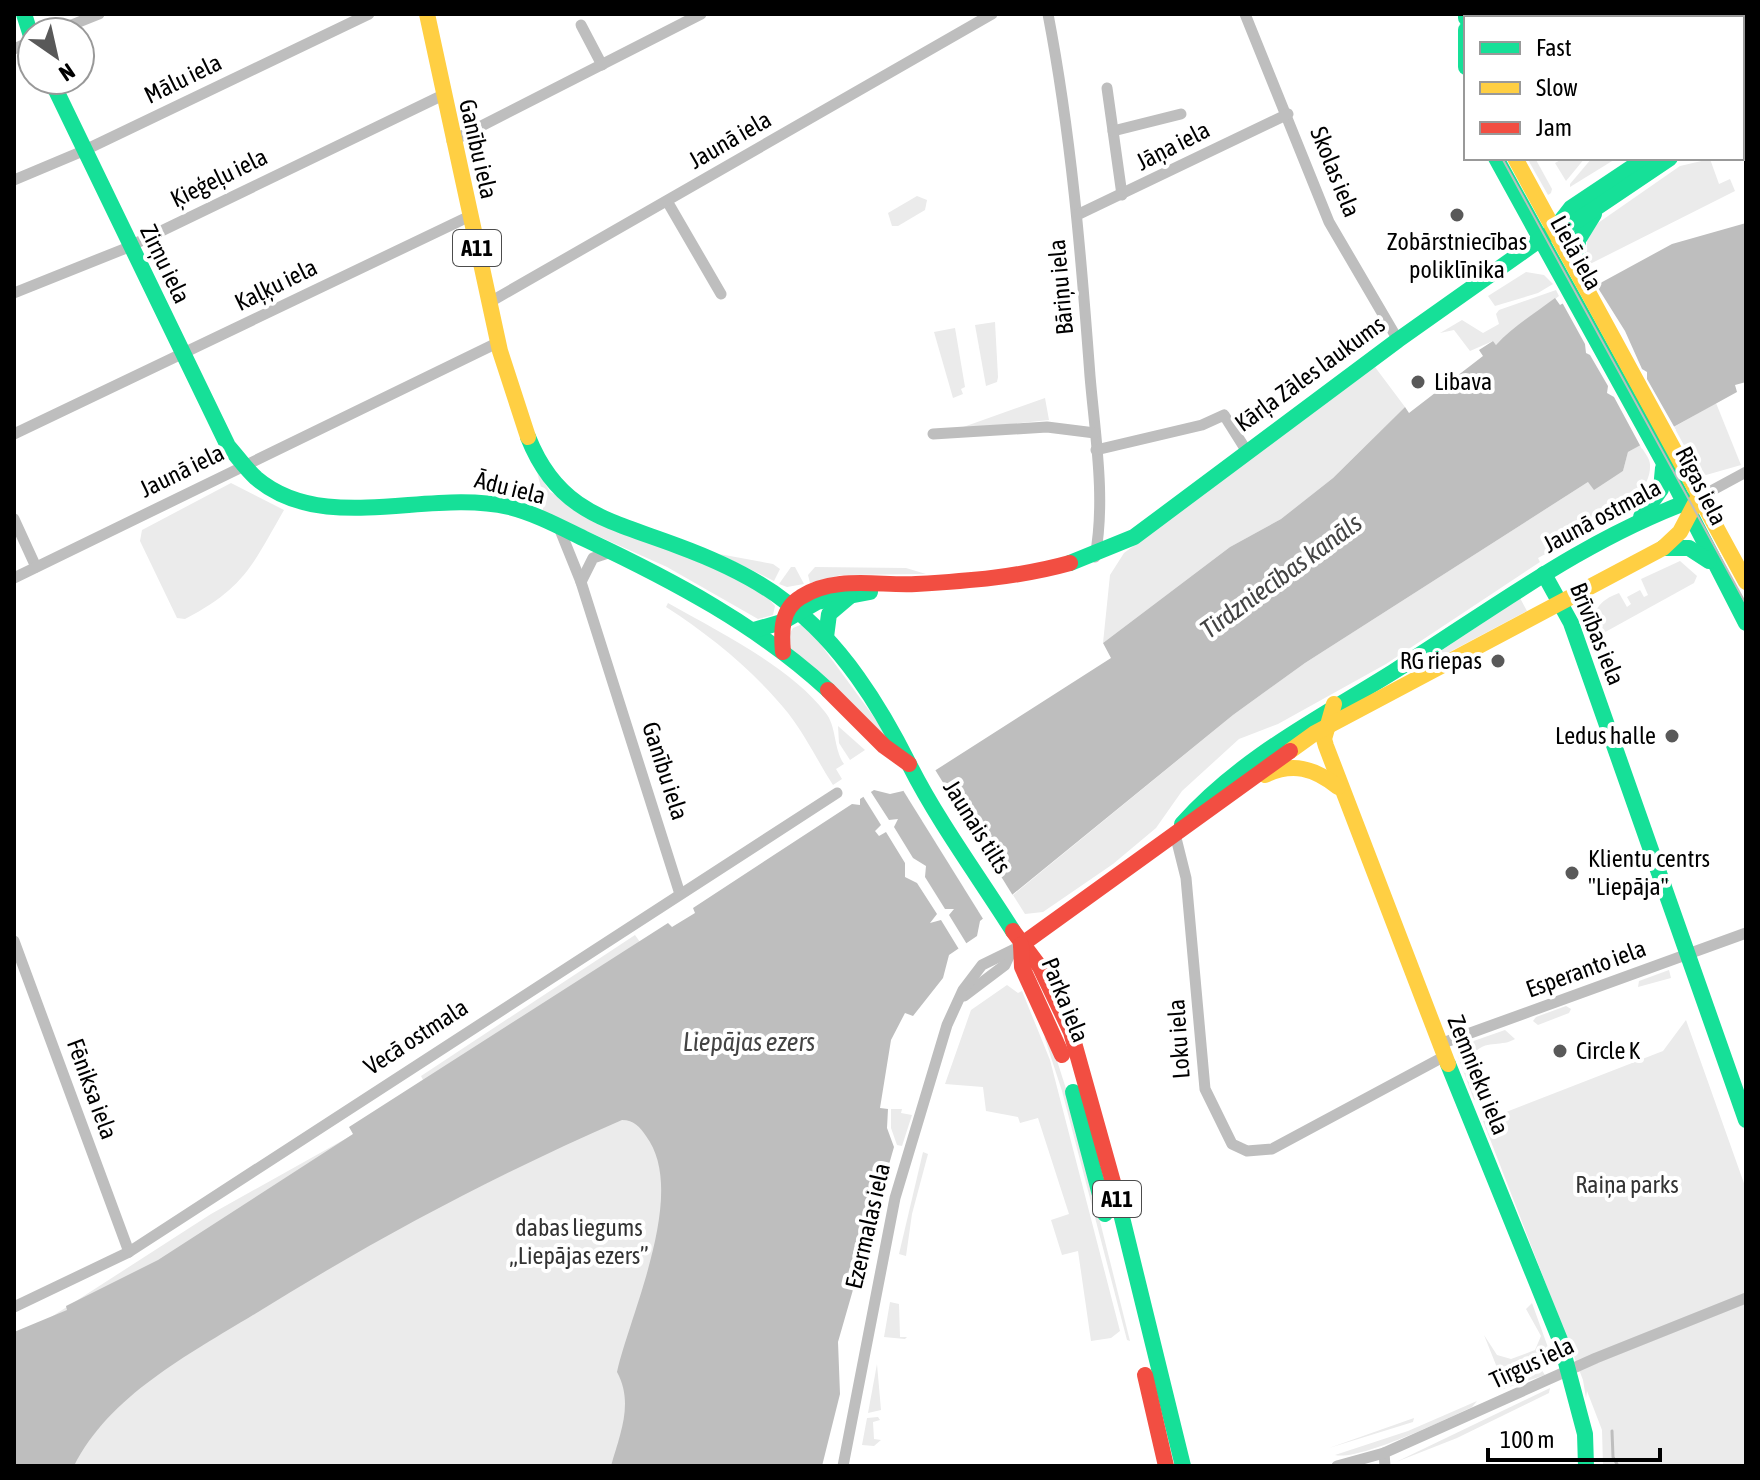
<svg xmlns="http://www.w3.org/2000/svg" width="1760" height="1480" font-family="'Asap Condensed',sans-serif">
<style>
.green{fill:#ebebeb}
.water{fill:#bebebe}
.pier{fill:#fff}
.lines{fill:none;stroke-linecap:round;stroke-linejoin:round}
.stream{stroke:#bebebe;stroke-width:3}
.street{stroke:#bebebe;stroke-width:11}
.fast{stroke:#16e098;stroke-width:16}
.slow{stroke:#ffcf43;stroke-width:16}
.jam{stroke:#f24e42;stroke-width:16}
.tram{stroke:#bebebe;stroke-width:2}
.poi-dot{fill:#595959;stroke:#fff;stroke-width:3}
.labels{text-anchor:middle;stroke-width:8;stroke-linejoin:round;paint-order:stroke}
.shield{fill:#fff;stroke:#4c4c4c;stroke-width:2}
.shield-label{font-size:22px;font-weight:bold;fill:#000}
.street-label{font-size:24px;fill:#000;stroke:#fff}
.poi-label{font-size:24px;fill:#000;stroke:#fff;text-anchor:start}
.park-label{font-size:24px;fill:#323232;stroke:#fff}
.water-label{font-size:26px;font-style:italic;fill:#434343;stroke:#fff}
</style>
<rect width="100%" height="100%" fill="#fff"/>
<g class="green">
<path d="M1527,158H1535L1552,189L1551,193L1548,195Z"/>
<path d="M1564,158H1585L1566,181L1555,163Z"/>
<path d="M1592,158H1617L1570,187V184Z"/>
<path d="M1710,159L1719,184L1730,179L1735,191L1586,266L1587,239L1598,223L1680,166Z"/>
<path d="M917,196L927,200L925,210L898,226H892L888,213Z"/>
<path d="M1526,272L1544,275L1553,284L1538,293L1495,306L1488,296Z"/>
<path d="M1556,290L1559,296L1496,345L1493,341L1470,351L1454,330L1440,333L1462,320L1483,333L1499,324L1496,314L1499,310Z"/>
<path d="M995,322L998,377L997,382L986,386L975,325Z"/>
<path d="M955,328L965,387L961,389L963,394L953,398L934,332Z"/>
<path d="M1375,367L1405,407L1333,478L1281,519L1230,547L1103,643L1110,575L1124,553Z"/>
<path d="M1045,398L1049,420L955,430Z"/>
<path d="M1716,403L1741,465L1706,475L1697,469L1674,427Z"/>
<path d="M1640,445C1644,452 1651,459 1650,467C1650,507 1568,541 1538,558L1540,562L1386,664L1278,724L1239,739L1182,791L1156,828L1113,864L1043,912L1025,914L1013,895L1233,715L1305,663L1588,482L1609,479L1623,471L1628,452Z"/>
<path d="M536,468L550,492L762,591L775,606L773,615L758,619L667,567L542,511L545,503Z"/>
<path d="M231,483L284,510C252,566 244,588 185,619L177,618L140,541L142,530Z"/>
<path d="M719,554L773,564L780,569L774,581Z"/>
<path d="M1680,561L1697,576L1694,583L1598,636L1593,633C1590,613 1599,600 1619,593L1627,607L1631,604L1627,597L1640,590L1644,597L1648,595L1641,579Z"/>
<path d="M791,567H795L804,584L787,587L779,584Z"/>
<path d="M815,567L906,568L926,574L841,575L810,583L808,575Z"/>
<path d="M1520,598L1527,611L1442,656L1430,658Z"/>
<path d="M668,603C719,632 789,666 825,712C837,726 833,748 844,764L836,769L842,779L833,785C818,762 806,736 788,713C754,671 711,636 666,607Z"/>
<path d="M805,623L893,743L789,647L787,638L793,628Z"/>
<path d="M838,726L865,750L850,760L839,743Z"/>
<path d="M635,935L821,1198L774,1466H14V1341L211,1214L354,1134L423,1080L421,1076Z"/>
<path d="M1669,970L1671,978L1638,987L1639,981Z"/>
<path d="M1007,985L1018,993L1022,991L1050,1060L1120,1331L1111,1338L1091,1341L1078,1251L1062,1255L1051,1220L1069,1214L1038,1118L1020,1123L1018,1117L986,1111L983,1087L945,1084L971,1010Z"/>
<path d="M1566,1006L1571,1009L1569,1013L1538,1025L1533,1021L1536,1017Z"/>
<path d="M1686,1020L1746,1189V1466H1603L1602,1430L1587,1391L1586,1398L1583,1380L1483,1121L1663,1051Z"/>
<path d="M1505,1030L1515,1039C1502,1047 1488,1040 1476,1051L1489,1094L1474,1100L1457,1054L1465,1044Z"/>
<path d="M1044,1036L1052,1045L1069,1098L1130,1341L1127,1340L1062,1091Z"/>
<path d="M891,1109H902L901,1113L912,1115L902,1146L897,1145L891,1128Z"/>
<path d="M923,1152L928,1154L912,1214L906,1256L899,1254Z"/>
<path d="M890,1302L899,1304L900,1337H907L905,1339L884,1337Z"/>
<path d="M1532,1303L1550,1353L1540,1362L1502,1380L1484,1335L1497,1355L1511,1359L1535,1350L1541,1336L1526,1309Z"/>
<path d="M877,1364L881,1410L868,1413Z"/>
<path d="M1541,1369L1545,1375L1497,1391Z"/>
<path d="M1550,1388L1549,1393L1457,1438L1396,1462Z"/>
<path d="M1477,1401L1472,1407C1446,1419 1360,1461 1335,1455L1408,1431Z"/>
<path d="M878,1417L880,1420L873,1422L874,1439L881,1440L874,1446L862,1445L867,1418Z"/>
<path d="M1414,1418L1413,1422L1329,1448Z"/>
</g>
<path class="water" d="M1746,223V382L1735,385L1737,392L1628,452L1623,471L1594,490L1588,482L1305,663L1233,715L980,921L977,936L949,955L943,978L913,1016L905,1013L891,1040L880,1108L888,1109L887,1128L894,1147L838,1342L840,1394L822,1466H611C620,1434 634,1403 617,1372C631,1311 688,1192 646,1136C640,1127 634,1120 622,1120C493,1176 372,1241 253,1315C189,1354 109,1396 74,1466H14V1332L67,1310L66,1306L158,1260L353,1134L349,1127L668,923L672,927L695,913L693,908L852,804L860,805V799L874,790L890,794L903,791L1111,658L1103,643L1230,547L1281,519L1333,478L1405,407L1409,413L1483,356L1479,350L1493,341L1496,345C1513,326 1534,314 1555,298L1560,305L1672,244Z"/>
<g class="pier">
<path d="M1593,280L1625,331L1642,369L1647,372V379L1676,430L1642,449L1614,397L1607,393L1608,386L1590,355L1586,353L1585,344L1558,295L1561,300Z"/>
<path d="M934,768L1015,899L985,922L901,787Z"/>
<path d="M869,789L889,820L898,819L894,827L913,858L926,866L925,877L945,909H954L949,915L968,946L960,951L941,920L930,923L937,914L917,883L905,877V863L886,832L879,836L875,831L881,825L861,793Z"/>
</g>
<g class="lines">
<path class="stream" d="M1612,1431L1613,1457L1618,1466"/>
<g class="street">
<path d="M1048,14C1071,134 1081,254 1090,376C1095,435 1106,499 1095,557"/>
<path d="M1245,14L1329,222L1398,340"/>
<path d="M581,25L602,65"/>
<path d="M54,32L99,14"/>
<path d="M14,49L32,41"/>
<path d="M1107,88L1122,195"/>
<path d="M1113,131L1181,114"/>
<path d="M452,141L701,14"/>
<path d="M14,180L83,151L369,14"/>
<path d="M667,201L721,294"/>
<path d="M1077,215L1288,114"/>
<path d="M14,293L124,249L441,96"/>
<path d="M490,302L992,14"/>
<path d="M14,434L470,216"/>
<path d="M933,434L1047,427L1095,433"/>
<path d="M1096,450L1202,425L1224,415L1246,450"/>
<path d="M1698,498L1746,472"/>
<path d="M14,519L36,567"/>
<path d="M560,530L581,582L680,894"/>
<path d="M14,578L499,342"/>
<path d="M581,582L593,558L608,553"/>
<path d="M1175,834L1186,878L1205,1089L1232,1144L1247,1151L1272,1149L1445,1056"/>
<path d="M14,941L129,1252"/>
<path d="M964,996L1005,965L1011,952"/>
<path d="M1440,1044L1746,933"/>
<path d="M14,1307L129,1252L837,793"/>
<path d="M1384,1453L1385,1466"/>
<path d="M843,1466L895,1198L947,1025L963,990L982,965L1021,946"/>
<path d="M1337,1466L1384,1453L1596,1358L1746,1298"/>
</g>
<g class="fast">
<path d="M24,14L32,39"/>
<path d="M1466,14V18"/>
<path d="M1484,14V18"/>
<path d="M1466,30V67"/>
<path d="M51,80L228,446C237,456 246,469 256,478C324,536 429,488 509,507C537,514 562,528 587,540C672,580 759,626 828,690"/>
<path d="M1742,104L1746,100"/>
<path d="M1496,158L1665,465L1746,623"/>
<path d="M1554,230L1571,208L1646,158"/>
<path d="M1577,269L1578,240L1594,214"/>
<path d="M528,437C558,513 609,520 678,546C716,560 754,577 786,602C841,643 880,706 910,766C939,823 979,877 1013,931"/>
<path d="M1641,517L1661,489L1663,468"/>
<path d="M1663,548H1689L1709,561"/>
<path d="M1070,563L1134,537L1398,340L1545,236L1578,220L1670,158"/>
<path d="M1544,574L1571,623L1746,1120"/>
<path d="M754,630L782,622L817,602L870,592"/>
<path d="M826,637L829,614L849,597"/>
<path d="M1182,824C1242,757 1318,719 1393,672C1493,609 1585,538 1698,498"/>
<path d="M1448,1064L1560,1340L1585,1434L1586,1466"/>
<path d="M1073,1092L1105,1214"/>
<path d="M1116,1193L1183,1466"/>
</g>
<g class="slow">
<path d="M427,14L500,351L528,437"/>
<path d="M1742,87L1746,84"/>
<path d="M1515,158L1746,582"/>
<path d="M1334,704L1324,739L1326,746L1448,1064"/>
<path d="M1290,751L1315,733L1663,548L1680,532L1698,498"/>
<path d="M1265,775C1293,762 1314,768 1338,787"/>
</g>
<g class="jam">
<path d="M783,652C781,631 781,609 801,597C834,575 879,586 916,584C968,581 1020,577 1070,563"/>
<path d="M828,690L884,746L909,764"/>
<path d="M1013,931L1040,967L1071,1032L1116,1193"/>
<path d="M1021,945L1290,751"/>
<path d="M1021,945L1022,967L1062,1055"/>
<path d="M1145,1375L1166,1466"/>
</g>
<g class="tram">
<path d="M1474,18V14"/>
<path d="M1502,158L1746,604"/>
</g>
</g>
<g class="poi-dot">
<circle cx="1457" cy="215" r="8"/>
<circle cx="1418" cy="382" r="8"/>
<circle cx="1498" cy="661" r="8"/>
<circle cx="1672" cy="736" r="8"/>
<circle cx="1572" cy="873" r="8"/>
<circle cx="1560" cy="1051" r="8"/>
</g>
<g class="labels">
<g class="shield">
<rect x="453" y="230" width="48" height="36" rx="6"/>
<rect x="1093" y="1181" width="48" height="36" rx="6"/>
</g>
<g class="shield-label">
<text x="477" y="256">A11</text>
<text x="1117" y="1207">A11</text>
</g>
<g class="street-label">
<text transform="translate(183 79) rotate(-26)" y="8">Mālu iela</text>
<text transform="translate(730 140) rotate(-30)" y="8">Jaunā iela</text>
<text transform="translate(1173 146) rotate(-27)" y="8">Jāņa iela</text>
<text transform="translate(478 149) rotate(77)" y="8">Ganību iela</text>
<text transform="translate(1335 172) rotate(68)" y="8">Skolas iela</text>
<text transform="translate(219 178) rotate(-26)" y="8">Ķieģeļu iela</text>
<text transform="translate(1576 253) rotate(61)" y="8">Lielā iela</text>
<text transform="translate(165 264) rotate(64)" y="8">Zirņu iela</text>
<text transform="translate(276 285) rotate(-26)" y="8">Kaļķu iela</text>
<text transform="translate(1061 287) rotate(-95)" y="8">Bāriņu iela</text>
<text transform="translate(1310 374) rotate(-36)" y="8">Kārļa Zāles laukums</text>
<text transform="translate(182 471) rotate(-26)" y="8">Jaunā iela</text>
<text transform="translate(1701 486) rotate(63)" y="8">Rīgas iela</text>
<text transform="translate(510 488) rotate(14)" y="8">Ādu iela</text>
<text transform="translate(1602 516) rotate(-28)" y="8">Jaunā ostmala</text>
<text transform="translate(1597 634) rotate(68)" y="8">Brīvības iela</text>
<text transform="translate(665 771) rotate(72)" y="8">Ganību iela</text>
<text transform="translate(977 827) rotate(58)" y="8">Jaunais tilts</text>
<text transform="translate(1586 969) rotate(-20)" y="8">Esperanto iela</text>
<text transform="translate(1065 1000) rotate(68)" y="8">Parka iela</text>
<text transform="translate(416 1037) rotate(-33)" y="8">Vecā ostmala</text>
<text transform="translate(1179 1039) rotate(-94)" y="8">Loku iela</text>
<text transform="translate(1478 1075) rotate(68)" y="8">Zemnieku iela</text>
<text transform="translate(92 1089) rotate(70)" y="8">Fēniksa iela</text>
<text transform="translate(868 1226) rotate(-77)" y="8">Ezermalas iela</text>
<text transform="translate(1532 1363) rotate(-25)" y="8">Tirgus iela</text>
</g>
<g class="poi-label">
<text x="1457" y="250" text-anchor="middle">Zobārstniecības<tspan x="1457" dy="28">poliklīnika</tspan></text>
<text x="1434" y="390">Libava</text>
<text x="1482" y="669" text-anchor="end">RG riepas</text>
<text x="1656" y="744" text-anchor="end">Ledus halle</text>
<text x="1588" y="867">Klientu centrs<tspan x="1588" dy="28">"Liepāja"</tspan></text>
<text x="1576" y="1059">Circle K</text>
</g>
<g class="park-label">
<text x="1627" y="1193">Raiņa parks</text>
<text x="579" y="1236">dabas liegums<tspan x="579" dy="28">„Liepājas ezers”</tspan></text>
</g>
<g class="water-label">
<text transform="translate(1281 576) rotate(-36)" y="9">Tirdzniecības kanāls</text>
<text x="749" y="1051">Liepājas ezers</text>
</g>
</g>
<rect width="1760" height="1480" fill="none" stroke="#000000" stroke-width="32"/>
<rect x="1464" y="16" width="280" height="144" fill="#ffffff" stroke="#999999" stroke-width="2"/>
<rect x="1480" y="42" width="40" height="12" fill="#16e098" stroke="#999999" stroke-width="2"/>
<text x="1536" y="56" font-size="24" fill="#000000">Fast</text>
<rect x="1480" y="82" width="40" height="12" fill="#ffcf43" stroke="#999999" stroke-width="2"/>
<text x="1536" y="96" font-size="24" fill="#000000">Slow</text>
<rect x="1480" y="122" width="40" height="12" fill="#f24e42" stroke="#999999" stroke-width="2"/>
<text x="1536" y="136" font-size="24" fill="#000000">Jam</text>
<g transform="translate(56 56) rotate(146)"><circle r="38" fill="#ffffff" stroke="#999999" stroke-width="2"/>
<path d="M0-6L14 30L0 20L-14 30Z" fill="#595959"/>
<text y="-12" font-size="22" font-weight="bold" text-anchor="middle" fill="#000000">N</text>
</g>
<path d="M1488 1448v12h172v-12" fill="none" stroke="#000000" stroke-width="4"/>
<text x="1500" y="1448" font-size="24" fill="#000000" stroke="#ffffff" stroke-width="6" paint-order="stroke">100 m</text>
</svg>
